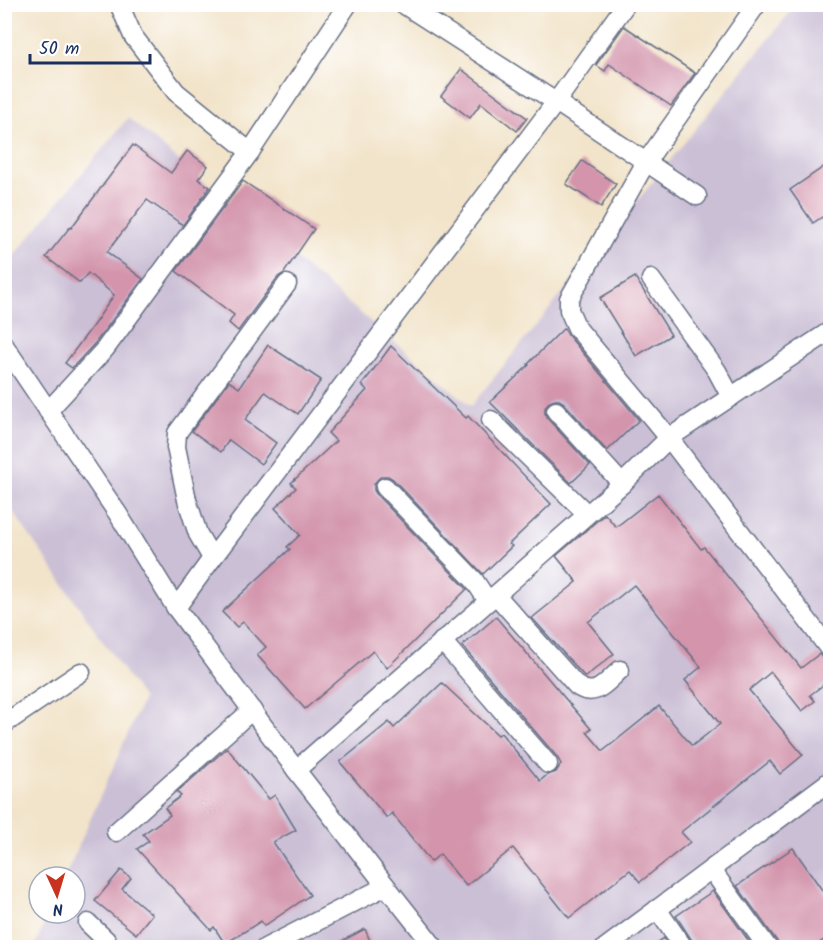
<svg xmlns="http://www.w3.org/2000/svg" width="835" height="952" font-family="Kalam,sans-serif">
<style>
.industrial{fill:#cbbfd5}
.building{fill:#d394ac}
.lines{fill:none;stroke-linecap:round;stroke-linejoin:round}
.minor-casing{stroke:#666e84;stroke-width:21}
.minor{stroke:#fff;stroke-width:18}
</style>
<rect width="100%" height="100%" fill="#fff"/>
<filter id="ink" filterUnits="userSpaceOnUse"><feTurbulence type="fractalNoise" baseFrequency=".0167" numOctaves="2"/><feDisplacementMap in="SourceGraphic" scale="12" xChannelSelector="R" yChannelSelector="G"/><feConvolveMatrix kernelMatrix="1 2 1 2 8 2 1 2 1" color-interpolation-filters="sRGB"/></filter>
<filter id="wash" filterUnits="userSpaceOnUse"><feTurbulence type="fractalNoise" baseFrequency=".008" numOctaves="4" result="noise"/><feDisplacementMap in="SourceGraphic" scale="24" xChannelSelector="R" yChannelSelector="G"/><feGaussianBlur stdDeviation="1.35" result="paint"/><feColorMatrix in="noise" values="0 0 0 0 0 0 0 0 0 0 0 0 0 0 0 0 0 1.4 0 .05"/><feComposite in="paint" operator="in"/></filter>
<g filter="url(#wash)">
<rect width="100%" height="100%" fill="#f2e4ca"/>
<path class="industrial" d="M796,5H830V947H34L49,913H75V877H65L143,699L5,500L4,268L128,118L471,406Z"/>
<g id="blocks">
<g class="building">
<path d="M624,26L695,73L671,106L609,64L605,71L596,65Z"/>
<path d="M461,69L527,118L517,131L481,103L470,118L441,96Z"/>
<path d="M133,145L171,173L187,151L208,166L198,179L210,187L183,225L147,200L107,252L143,279L96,342L72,368L65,363L92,327L114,295L88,273L80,283L46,257L70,227L71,228Z"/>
<path d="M582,161L616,184L601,207L566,184Z"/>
<path d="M831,162V211L813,223L790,190Z"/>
<path d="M243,181L314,229L284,273L278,277L238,331L229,323L234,315L176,271Z"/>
<path d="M635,277L671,335L636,356L600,298Z"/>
<path d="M564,328L568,335L639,420L607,451L564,403L559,400H554L548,403L545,408V413L547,418L590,465L571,483L490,402L529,365L528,364Z"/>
<path d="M268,345L321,380L298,414L265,392L245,420L276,443L261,464L229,440L221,452L192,431L229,381L239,388Z"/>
<path d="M391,346L466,418L468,416L551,504L509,544L512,546L483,574L393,479L388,476H382L378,479L374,484V490L377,495L467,589L387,668L373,651L305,709L257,655L266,647L243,622L237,627L222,612L290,549L287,547L300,535L275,508L296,488L291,483L336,441L328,433L367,390L362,385Z"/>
<path d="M658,494L701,549L704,547L801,668L819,654L831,668V679L810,695L815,701L802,711L771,672L749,690L803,755L780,774L770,761L681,832L690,842L640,882L630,870L569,918L513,848L466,886L440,854L431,862L392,813L387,818L340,762L389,722L394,728L442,683L498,735L501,733L540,781L547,775L556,772L561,764L557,757L462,646L496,617L591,729L587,732L603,751L659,706L692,746L720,724L685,680L701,667L634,585L588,622L614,654L585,677L532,618L577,582L556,556L605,514L616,527Z"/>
<path d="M227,748L269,799L275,795L296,830L273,842L310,895L264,926L261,921L225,944L214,927L211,930L137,849L149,841L143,834L170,815L165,808L181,796L177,792Z"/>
<path d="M793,848L831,903V935L812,948H779L777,941L737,886Z"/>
<path d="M121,870L131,878L122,889L152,914L136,934L95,901Z"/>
<path d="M713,891L753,947L695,948L693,942L676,916Z"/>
<path d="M365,929L373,948H328Z"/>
<path d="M664,938L670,948H650Z"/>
</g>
</g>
</g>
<g filter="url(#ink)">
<use href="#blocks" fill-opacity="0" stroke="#666e84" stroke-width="1.5"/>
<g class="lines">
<g class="minor-casing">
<g id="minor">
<path d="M119,4L133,36L176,92L250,152"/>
<path d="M403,4L556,102L697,196"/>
<path d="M757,4L646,162L569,299V310L577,328L669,438L830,650"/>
<path d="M651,279L717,371L731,397"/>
<path d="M4,345L118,514L176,608L296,770L386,886L435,948"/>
<path d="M48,411L105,349L250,152L348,4"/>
<path d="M556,411L622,484"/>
<path d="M491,420L587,514"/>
<path d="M385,487L474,580L488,601"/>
<path d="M212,558L198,534L187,500L176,447L177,433L287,284"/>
<path d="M496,595L577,686C596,699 606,682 620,670"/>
<path d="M176,608L208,564L556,102L626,4"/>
<path d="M442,641L548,764"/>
<path d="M4,724L81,672"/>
<path d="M296,770L622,484L669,438L830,331"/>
<path d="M116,832L252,710"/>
<path d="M711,869L768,948"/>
<path d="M657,909L684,948"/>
<path d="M88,923L106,940L110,948"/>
<path d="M265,948L386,886"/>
<path d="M605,948L830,781"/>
</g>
</g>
<use href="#minor" class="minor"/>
</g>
</g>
<rect width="835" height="952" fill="none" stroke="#fff" stroke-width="24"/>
<g transform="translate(57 895) rotate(176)"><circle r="28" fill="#ffffff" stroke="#a4acbf" stroke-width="1.5"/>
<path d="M0-4.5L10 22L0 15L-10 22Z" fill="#c8321e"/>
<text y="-9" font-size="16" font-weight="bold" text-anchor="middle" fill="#1b2f5e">N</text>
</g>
<path d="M30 54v9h120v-9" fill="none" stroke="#1b2f5e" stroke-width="3"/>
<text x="39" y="54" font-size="18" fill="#1b2f5e" stroke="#ffffff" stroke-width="4.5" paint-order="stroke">50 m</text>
</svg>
